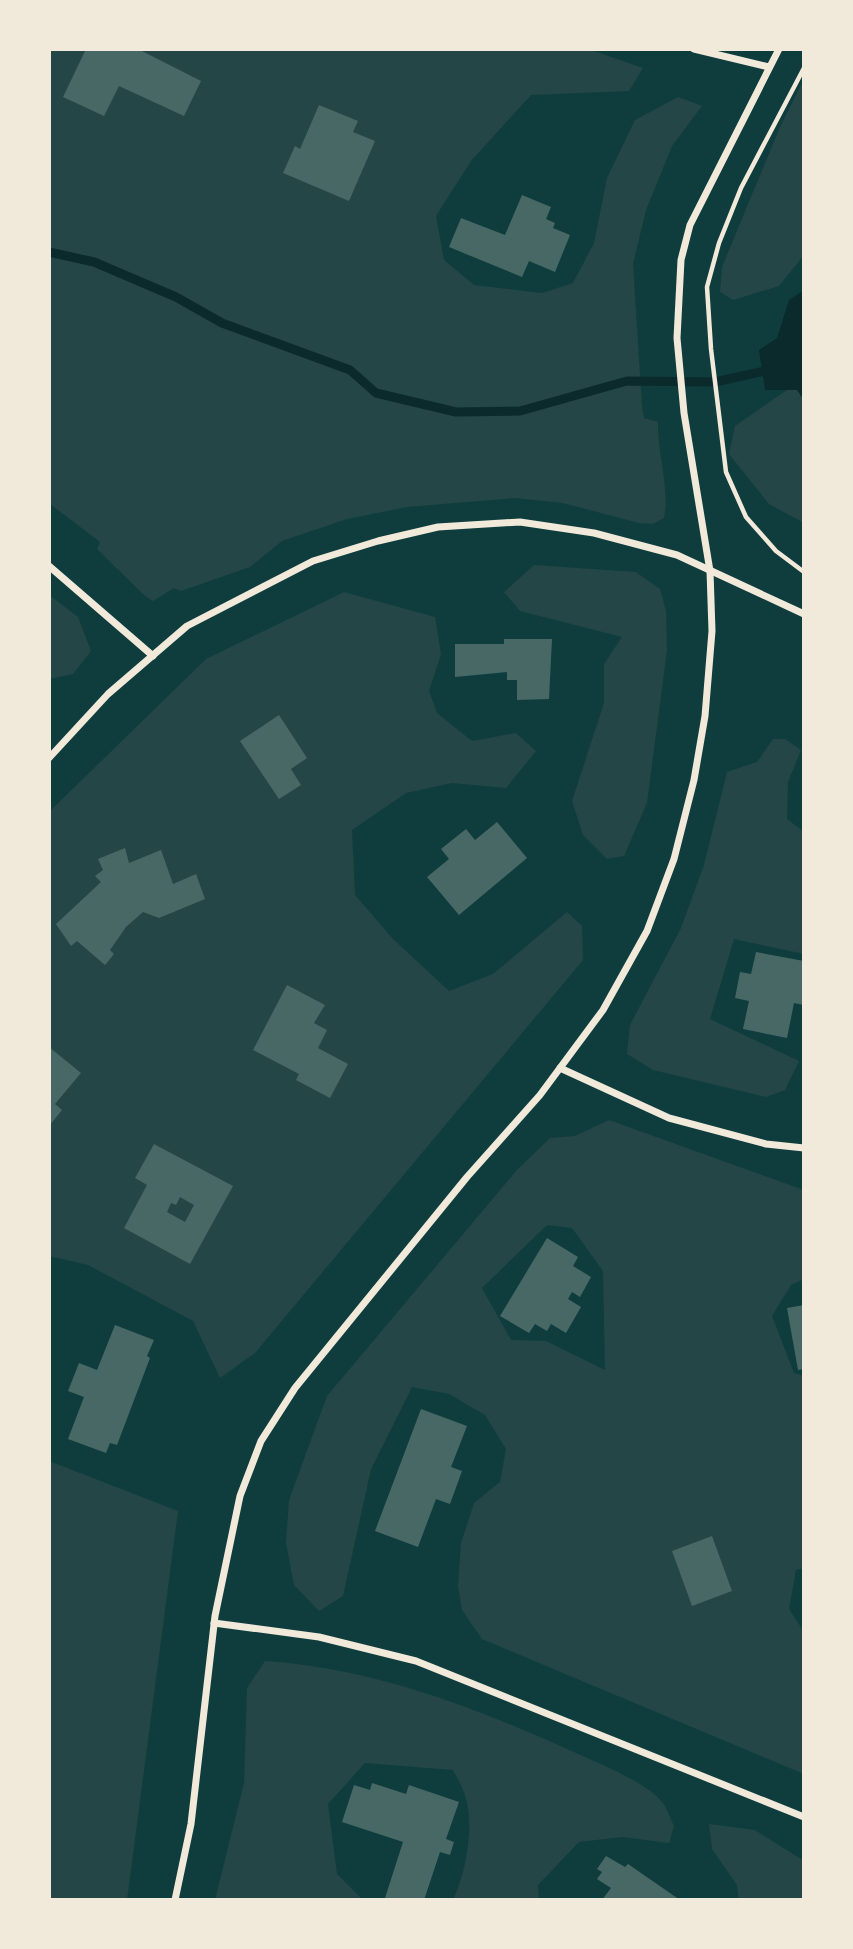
<svg xmlns="http://www.w3.org/2000/svg" width="853" height="1949" font-family="'Alegreya Sans',sans-serif">
<style>
.green{fill:#244646;fill-rule:evenodd}
.water{fill:#0a2a2b}
.lines{fill:none;stroke-linecap:round;stroke-linejoin:round}
.stream{stroke:#0a2a2b;stroke-width:9}
.building{fill:#486865;fill-rule:evenodd}
.path{stroke:#f1e9da;stroke-width:4.5}
.minor{stroke:#f1e9da;stroke-width:7}
</style>
<rect width="100%" height="100%" fill="#0f3d3e"/>
<g class="green">
<path d="M49,49H588L643,68L629,91L531,95L471,161L436,216L444,260L474,285L542,293L573,283L594,243L607,178L635,120L678,97L702,106L672,146L646,210L633,264L642,407L644,418L658,422C657,453 670,488 664,518L653,524L639,523L563,503L515,498L407,507L347,519L282,541L250,567L181,591L174,588L153,601L145,596L97,549L100,542L49,503Z"/>
<path d="M804,79V255L779,286L733,300L720,292L722,267L780,127Z"/>
<path d="M787,390H797L804,400V523L769,504L729,454L735,426Z"/>
<path d="M534,565L636,572L660,589L666,611L667,650L647,803L624,856L607,859L583,835L572,801L604,703V664L622,637L520,611L504,592Z"/>
<path d="M344,592L435,617L441,654L429,691L437,713L472,741L516,733L536,751L506,788L452,783L406,793L352,830L355,895L393,939L449,991L493,974L567,912L582,926L583,960L255,1353L220,1378L193,1321L88,1265L49,1256V812L206,659Z"/>
<path d="M49,595L78,617L91,651L73,674L49,679Z"/>
<path d="M773,739H785L801,750L788,782L787,819L804,832V954L734,939L710,1019L799,1061L785,1090L766,1097L653,1070L627,1054L630,1025L681,928L704,865L727,772L757,762Z"/>
<path d="M609,1120L804,1190V1279L791,1285L772,1316L794,1373L804,1376V1568L796,1570L789,1609L804,1632V1774L482,1639L462,1610L458,1586L461,1543L474,1503L500,1482L506,1449L485,1415L449,1394L412,1387L371,1469L343,1596L319,1611L294,1585L286,1543L289,1500L327,1396L517,1170L550,1138L575,1136ZM547,1225L572,1228L603,1271L605,1370L546,1341L511,1340L482,1288Z"/>
<path d="M49,1461L178,1511L127,1900H49Z"/>
<path d="M265,1661C374,1668 476,1708 574,1752C598,1763 646,1782 662,1802C667,1808 670,1818 674,1826L669,1843L622,1837L579,1842L538,1885L539,1900H453C466,1872 475,1825 465,1795C462,1786 457,1778 453,1770L365,1763L328,1804L337,1874L363,1900H215L244,1783L247,1688Z"/>
<path d="M709,1824L755,1830L804,1861V1900H739L737,1885L712,1849Z"/>
</g>
<path class="water" d="M804,290V400L797,390H765L759,350L777,338L789,300Z"/>
<g class="lines">
<path class="stream" d="M49,252L94,262L176,297L222,323L350,370L376,393L456,412L520,411L627,381L715,382L773,369"/>
</g>
<g class="building">
<path d="M86,49H138L201,81L184,116L119,86L104,116L63,97Z"/>
<path d="M319,105L358,121L353,132L375,141L349,201L283,173L295,146L300,149Z"/>
<path d="M522,195L551,207L546,219L555,223L553,228L570,235L555,272L529,261L522,277L449,247L461,218L505,235Z"/>
<path d="M504,639H552L549,699L517,700V680H507V672L455,677V644H504Z"/>
<path d="M279,715L307,758L291,769L301,785L279,799L240,741Z"/>
<path d="M497,822L527,858L459,915L427,877L449,859L441,849L466,829L475,840Z"/>
<path d="M125,848L129,863L161,850L173,884L196,874L205,899L159,918L143,912L126,927L110,950L114,954L105,965L77,941L71,946L56,924L101,882L95,876L103,870L98,859Z"/>
<path d="M756,952L804,961V1005L794,1003L787,1038L743,1029L749,1001L735,998L740,972L751,974Z"/>
<path d="M287,985L325,1005L314,1023L327,1030L318,1048L348,1064L330,1098L296,1080L299,1074L253,1050Z"/>
<path d="M49,1047L81,1073L55,1104L62,1110L49,1126Z"/>
<path d="M154,1144L233,1186L190,1264L124,1228L147,1185L135,1178ZM180,1197L194,1205L185,1222L167,1212L171,1203L176,1205Z"/>
<path d="M547,1238L578,1257L573,1266L591,1277L580,1297L572,1292L568,1299L581,1307L566,1333L551,1324L547,1331L535,1324L529,1333L500,1316Z"/>
<path d="M804,1305V1369L798,1370L787,1308Z"/>
<path d="M115,1325L154,1340L147,1356L150,1358L117,1445L110,1443L106,1453L68,1439L84,1397L68,1391L79,1363L97,1370Z"/>
<path d="M421,1409L467,1426L451,1467L462,1471L450,1504L436,1499L418,1547L375,1531Z"/>
<path d="M712,1536L732,1591L692,1606L672,1551Z"/>
<path d="M372,1783L406,1794L409,1785L459,1802L446,1839L454,1842L450,1855L440,1852L424,1900L385,1898L403,1842L342,1822L354,1785L370,1790Z"/>
<path d="M606,1856L625,1867L628,1864L680,1900H602L611,1888L597,1879L602,1872L597,1869Z"/>
</g>
<g class="lines">
<path class="path" d="M804,68L741,188L719,243L707,287L711,349L726,472L746,517L776,551L804,572"/>
<g class="minor">
<path d="M694,49L769,67"/>
<path d="M49,566L153,656"/>
<path d="M49,758L108,694L187,626L313,561L378,541L438,527L520,522L594,533L677,555L804,614"/>
<path d="M560,1068L669,1118L766,1144L804,1148"/>
<path d="M214,1623L319,1637L416,1661L804,1817"/>
<path d="M175,1900L191,1824L215,1616L240,1496L261,1441L295,1388L467,1177L540,1095L603,1010L647,931L674,859L694,780L705,716L712,631L710,571L684,413L677,338L681,260L690,225L779,49"/>
</g>
</g>
<rect width="853" height="1949" fill="none" stroke="#f1e9da" stroke-width="102"/>
</svg>
